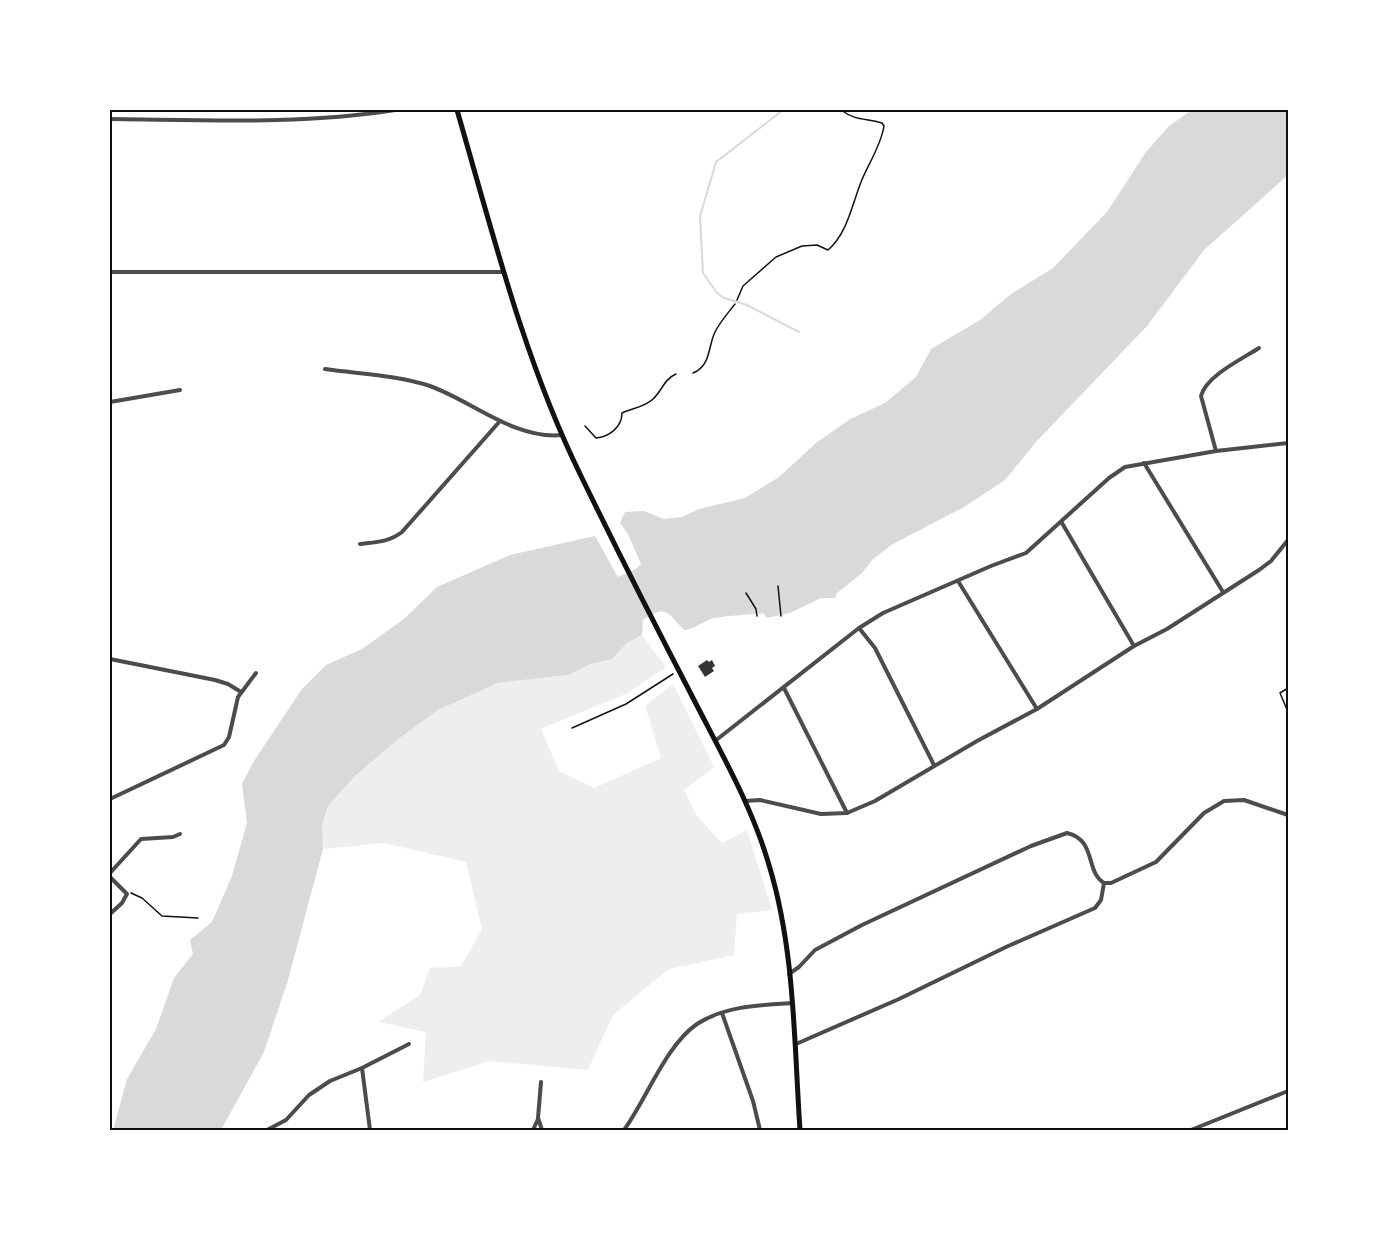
<svg xmlns="http://www.w3.org/2000/svg" width="1398" height="1240" font-family="'Golos Text',sans-serif">
<style>
.green{fill:#eee}
.water{fill:#d9d9d9}
.lines{fill:none;stroke-linecap:round;stroke-linejoin:round}
.stream{stroke:#d9d9d9;stroke-width:2}
.building{fill:#353535}
.path{stroke:#111;stroke-width:1.5}
.minor{stroke:#4c4c4c;stroke-width:4}
.secondary{stroke:#111;stroke-width:5}
.neatline{fill:none;stroke:#111;stroke-width:2}
</style>
<rect width="100%" height="100%" fill="#fff"/>
<path class="green" d="M642,635L666,667L628,693L541,729L559,771L594,788L661,758L645,706L673,684L714,767L684,790L696,815L722,843L747,830L772,910L737,914L734,955L669,969L613,1015L588,1070L489,1061L423,1082L426,1032L378,1022L420,995L430,968L461,966L482,929L466,862L384,843L323,849L322,825L328,806L355,776L397,740L438,710L498,683L568,675L591,664L612,659L627,643Z"/>
<path class="water" d="M1192,110H1288V175L1204,250L1147,326L1036,442L1005,480L964,507L893,544L873,559L862,573L837,593L835,598H821L790,613L767,618L763,613C748,615 730,615 715,618C704,620 694,630 684,630C667,612 666,604 643,620L642,635L627,643L612,659L591,664L568,675L498,683L438,710L397,740L355,776L328,806L322,825L323,849L288,980L264,1052L221,1130H113L127,1079L156,1029L174,978L193,954L190,940L212,922L232,876L247,823L242,784L254,761L302,689L326,665L362,649L404,619L437,587L510,555L595,536L618,577L636,569L641,564L628,534L620,523L625,512L644,511L664,519L682,517L699,509L745,498L779,477L816,443L850,419L885,403L916,377L931,349L980,320L1011,294L1053,268L1107,212L1146,152L1169,126Z"/>
<g class="lines">
<path class="stream" d="M783,110L716,162L700,216L703,273L717,293L724,298L747,305L799,332"/>
</g>
<path class="building" d="M707,660L709,662L712,660L715,666L712,668L714,671L705,677L698,666Z"/>
<g class="lines">
<g class="path">
<path d="M737,300L743,286L776,257L802,246L817,245L828,250C847,234 852,205 861,182C868,164 881,146 884,126L882,123C865,118 856,121 841,110"/>
<path d="M693,373C711,366 708,346 715,332C720,322 728,313 735,304"/>
<path d="M585,426L596,438C609,437 622,427 622,413C633,408 645,407 653,399C662,391 664,379 676,374"/>
<path d="M778,586L781,616"/>
<path d="M746,593L756,609L757,616"/>
<path d="M1288,688L1280,693L1288,712"/>
<path d="M572,728L626,704L673,674"/>
<path d="M131,893L142,898L162,916L198,918"/>
</g>
<g class="minor">
<path d="M110,119C205,120 301,125 395,110"/>
<path d="M110,272H503"/>
<path d="M325,369C360,374 397,375 430,386C472,401 515,440 562,435"/>
<path d="M110,402L180,390"/>
<path d="M1216,451L1201,396C1206,376 1242,359 1259,348"/>
<path d="M1144,463L1223,592"/>
<path d="M1062,523L1134,646"/>
<path d="M360,544C377,542 389,542 402,532L500,421"/>
<path d="M958,581L1037,709"/>
<path d="M859,628L875,648L934,765"/>
<path d="M110,659L215,680L228,684L241,692"/>
<path d="M784,688L847,813"/>
<path d="M715,741L859,628L883,613L991,566L1026,553L1109,478L1125,467L1216,451L1288,443"/>
<path d="M110,799L224,745L229,737L238,697L256,673"/>
<path d="M745,801L760,800L821,814L847,813L875,801L977,741L1037,709L1134,646L1167,629L1259,570L1271,561L1288,540"/>
<path d="M110,873L141,839L173,837L180,834"/>
<path d="M110,877L127,894L122,903L110,914"/>
<path d="M1104,883H1111L1156,862L1204,813L1224,801L1244,800L1288,815"/>
<path d="M789,974L799,967L815,950L862,925L1031,846L1067,833C1097,840 1085,872 1104,883"/>
<path d="M722,1013L753,1101L760,1130"/>
<path d="M796,1044L899,999L1006,947L1095,908L1101,900L1104,883"/>
<path d="M362,1068L370,1130"/>
<path d="M541,1082L538,1118L542,1130"/>
<path d="M267,1130L286,1120L309,1095L330,1081L362,1068L409,1044"/>
<path d="M533,1130L538,1119"/>
<path d="M624,1130C646,1100 666,1045 697,1024C724,1006 761,1005 792,1003"/>
<path d="M1191,1130L1288,1091"/>
</g>
<path class="secondary" d="M457,110C493,234 524,360 581,476C617,550 654,623 692,696C720,751 752,806 769,865C795,950 794,1042 800,1130"/>
</g>
<rect width="1398" height="1240" fill="none" stroke="#ffffff" stroke-width="222"/>
<rect x="111" y="111" width="1176" height="1018" class="neatline"/>
</svg>
